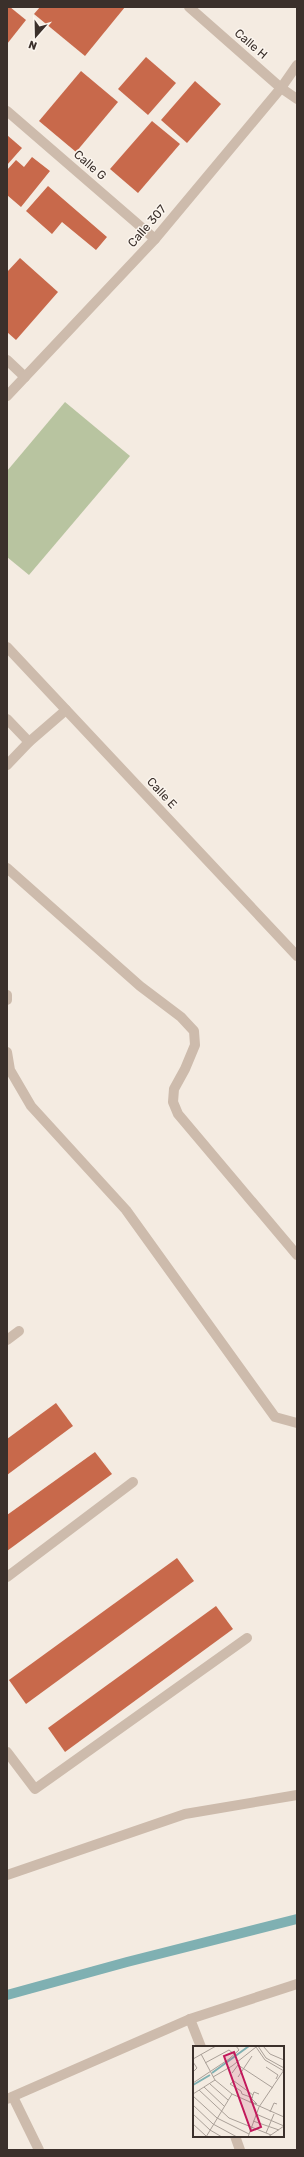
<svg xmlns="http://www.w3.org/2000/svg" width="304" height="2157" font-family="Rubik,sans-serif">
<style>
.green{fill:#b8c4a0}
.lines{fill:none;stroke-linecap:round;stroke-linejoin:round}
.stream{stroke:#7fb0b2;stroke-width:10}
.building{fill:#c8694b}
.minor{stroke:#cdbbac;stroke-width:10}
.labels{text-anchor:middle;stroke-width:3;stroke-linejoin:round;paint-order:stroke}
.street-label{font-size:12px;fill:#3b302b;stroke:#fbf5ee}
.inset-river{fill:none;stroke:#7fb0b2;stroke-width:2}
.inset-road{fill:none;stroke:#aaa098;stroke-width:1}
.view{fill:#c2185b;fill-opacity:0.15;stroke:#c2185b;stroke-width:2}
.inset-edge{fill:none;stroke:#3b302b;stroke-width:2}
</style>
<rect width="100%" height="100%" fill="#f4ebe1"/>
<path class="green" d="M65,402L130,456L29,575L7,557V471Z"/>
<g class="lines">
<path class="stream" d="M7,1995L127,1962L297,1919"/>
</g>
<g class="building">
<path d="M7,7H10L26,20L7,44Z"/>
<path d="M40,7H125L85,56L34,14Z"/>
<path d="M146,57L176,83L148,115L118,89Z"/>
<path d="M81,71L118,102L76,152L39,121Z"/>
<path d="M195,81L221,104L187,143L161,120Z"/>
<path d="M152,121L180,144L138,193L110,169Z"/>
<path d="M7,135L22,148L7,165Z"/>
<path d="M32,157L50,171L21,207L7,195V170L16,160L24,167Z"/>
<path d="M48,186L107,237L96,250L62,222L52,234L26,211Z"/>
<path d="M20,258L58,292L16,340L7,332V272Z"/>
<path d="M56,1403L73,1426L7,1475V1439Z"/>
<path d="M95,1452L112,1474L7,1551V1515Z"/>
<path d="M177,1558L194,1581L26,1704L9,1680Z"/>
<path d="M216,1606L233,1629L65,1752L48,1728Z"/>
</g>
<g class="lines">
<g class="minor">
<path d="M189,7L281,88L297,99"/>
<path d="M7,111L155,239"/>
<path d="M7,360L25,377"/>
<path d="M7,396L155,239L281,88L297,65"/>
<path d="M7,647L297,956"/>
<path d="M7,719L29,742"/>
<path d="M7,765L29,742L66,710"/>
<path d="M7,868L140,986L181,1017L194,1031L195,1045L185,1069L174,1089L173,1102L178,1114L297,1255"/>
<path d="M7,995V1000"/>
<path d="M7,1052L10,1070L31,1106L126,1210L275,1417L297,1423"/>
<path d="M7,1340L19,1331"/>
<path d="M7,1577L133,1482"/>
<path d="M7,1752L35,1789L247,1638"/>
<path d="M7,1875L185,1814L297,1795"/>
<path d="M190,2019L201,2047"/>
<path d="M13,2097L39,2150"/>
<path d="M7,2099L190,2019L297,1984"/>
<path d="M235,2136L240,2150"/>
</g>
</g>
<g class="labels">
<g class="street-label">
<text transform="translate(251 44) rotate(41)" y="4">Calle H</text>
<text transform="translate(90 165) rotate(41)" y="4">Calle G</text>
<text transform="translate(147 226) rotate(-49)" y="4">Calle 307</text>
<text transform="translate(162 793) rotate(47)" y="4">Calle E</text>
</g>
</g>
<g transform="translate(193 2046)">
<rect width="91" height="91" fill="#f4ebe1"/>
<path class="inset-river" d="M19,27L56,0M0,39L17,29"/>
<path class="inset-road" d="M65,0L73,12L91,22M70,0L77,8L91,14M63,1L72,14L91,25M8,8L22,34L39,48L91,71M0,13L23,0M0,16L4,22L0,26M12,17L36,4L41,8M73,21L85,29L83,33M39,27L45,19L80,42M20,31L39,20L63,1M45,31L59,10M0,37L36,13L46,4L43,0M17,38L35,54M11,41L31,60M6,44L36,72L78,89M0,48L22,34M0,50L24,72L56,88M60,52L49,48L48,45L37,38L41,35L60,49M58,56L64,58L59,53M57,57L61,46L66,48M0,59L20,78L44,91M77,66L81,57L84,58M0,68L17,84L29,91M63,68L91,80M60,75L86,84M0,78L13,90M73,87L81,68M13,91L39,48M55,91L66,61L91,24M75,91L91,80"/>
<path class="view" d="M41,6L68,81L58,85L31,10Z"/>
<rect width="91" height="91" class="inset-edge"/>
</g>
<rect width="304" height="2157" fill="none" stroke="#3b302b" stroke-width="16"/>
<g transform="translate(36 36) rotate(200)" stroke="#fbf5ee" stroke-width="3" paint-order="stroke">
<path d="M0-3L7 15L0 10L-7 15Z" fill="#3b302b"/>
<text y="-6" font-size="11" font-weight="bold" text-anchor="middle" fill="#3b302b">N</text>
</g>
</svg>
